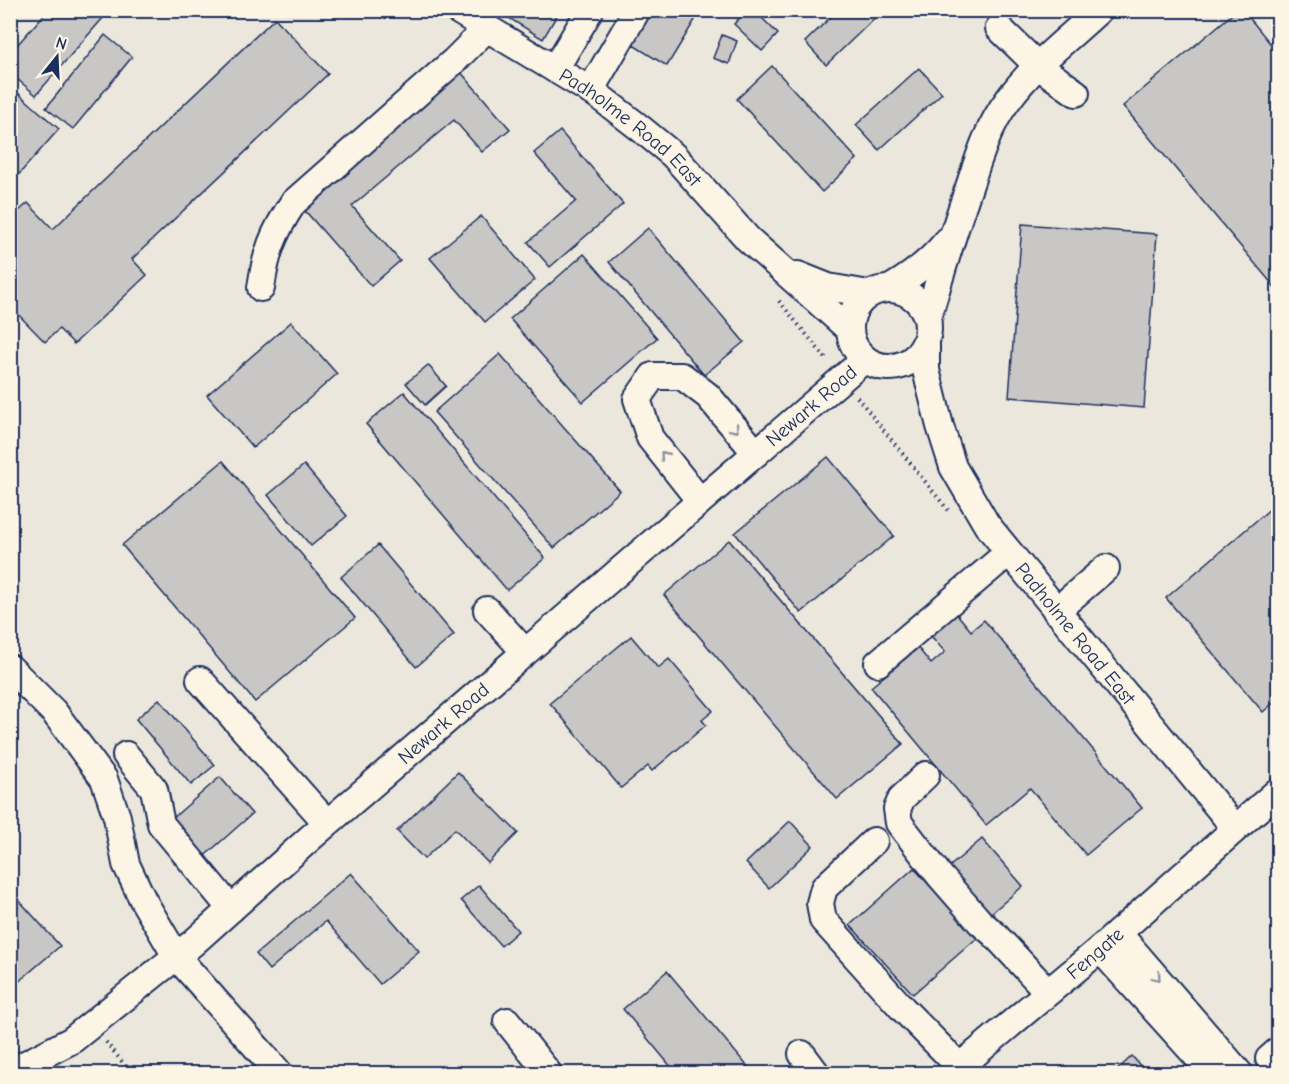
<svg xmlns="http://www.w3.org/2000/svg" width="1289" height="1084" font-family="'Comic Neue',sans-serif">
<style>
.built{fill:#ece7dc}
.building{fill:#c8c7c6;stroke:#1b2f5e;stroke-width:1.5}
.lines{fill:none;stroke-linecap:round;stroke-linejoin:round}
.minor-casing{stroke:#1b2f5e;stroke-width:30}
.path{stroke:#1b2f5e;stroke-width:4;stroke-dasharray:1.5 4.5;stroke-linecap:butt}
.minor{stroke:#fcf5e5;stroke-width:26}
.oneway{stroke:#8c92a2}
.labels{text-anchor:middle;stroke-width:4.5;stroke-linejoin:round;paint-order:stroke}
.street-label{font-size:20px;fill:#1b2f5e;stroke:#fcf5e5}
</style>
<rect width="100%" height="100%" fill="#fcf5e5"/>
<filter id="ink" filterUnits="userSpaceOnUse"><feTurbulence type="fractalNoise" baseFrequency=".0167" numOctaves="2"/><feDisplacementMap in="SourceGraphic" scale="12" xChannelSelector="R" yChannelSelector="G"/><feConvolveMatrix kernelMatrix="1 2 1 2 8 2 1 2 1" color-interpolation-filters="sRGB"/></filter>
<g filter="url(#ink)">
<path class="built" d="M10,11H1278V1073H11Z"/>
<g class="building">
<path d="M48,10H110L36,95L10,73V53Z"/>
<path d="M496,10H550L557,15L543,39Z"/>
<path d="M644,10H701L667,66L625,40Z"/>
<path d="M747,10H754L778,34L762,51L734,24Z"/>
<path d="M838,10H883L826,65L805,42Z"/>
<path d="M1237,10H1243L1278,53V291L1123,106Z"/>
<path d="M275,18L328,74L132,259L147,275L74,344L59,329L45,342L10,306V219L28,203L53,229Z"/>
<path d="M105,35L132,57L73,129L46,108Z"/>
<path d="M722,35L737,41L729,64L713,58Z"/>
<path d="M772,66L857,159L822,192L737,99Z"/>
<path d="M919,68L942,93L879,150L856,125Z"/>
<path d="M459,70L510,129L482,152L454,120L352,206L400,261L371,286L300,205Z"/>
<path d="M10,86L59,129L14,180L10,176Z"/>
<path d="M560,131L623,204L550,267L528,242L576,201L534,153Z"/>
<path d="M481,216L535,280L485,322L430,258Z"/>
<path d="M1022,224L1157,234L1144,408L1009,397Z"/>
<path d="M648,228L744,342L704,375L609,262Z"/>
<path d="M584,254L657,338L583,402L510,319Z"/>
<path d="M291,322L337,374L253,448L207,395Z"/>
<path d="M500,354L620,491L554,548L434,412Z"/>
<path d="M428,365L446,386L425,405L406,383Z"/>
<path d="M404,392L545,558L507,590L366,424Z"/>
<path d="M828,457L894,536L801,613L735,533Z"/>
<path d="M223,461L355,618L255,702L122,545Z"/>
<path d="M304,465L347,516L311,546L268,495Z"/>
<path d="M1278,502V699L1263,712L1166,598Z"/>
<path d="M729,540L903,744L837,799L664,595Z"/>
<path d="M378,545L454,635L416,667L341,577Z"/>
<path d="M952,608L971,631L984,620L1142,808L1086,855L1030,788L986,825L871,687L918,648L931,664L945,652L926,630Z"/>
<path d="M631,636L658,668L669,659L713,711L702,720L706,725L652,771L648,766L621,788L550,703Z"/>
<path d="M159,699L215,765L191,785L136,719Z"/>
<path d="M458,772L518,833L488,863L455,829L424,859L397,831Z"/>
<path d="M220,777L252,814L200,860L167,823Z"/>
<path d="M790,821L813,846L769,888L746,863Z"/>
<path d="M982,839L1023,886L983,920L942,873Z"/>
<path d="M914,868L977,938L913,994L850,925Z"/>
<path d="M351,873L419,951L380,984L326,921L269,970L256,954Z"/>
<path d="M479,885L518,931L501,946L461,900Z"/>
<path d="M10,890L60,946L10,989Z"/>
<path d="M667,971L754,1074H677L623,1009Z"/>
<path d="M1132,1056L1147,1074H1113Z"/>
<path d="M1166,1065L1174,1074H1157Z"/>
</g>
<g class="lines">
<g class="minor-casing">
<g id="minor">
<path id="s1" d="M457,10L596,94L640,128L673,155L748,239L850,330"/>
<path d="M999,28L1037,65L1076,93"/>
<path d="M555,69L590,10"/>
<path d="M590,91L637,10"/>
<path d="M798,275L828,287L869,294"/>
<path d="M261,288C266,252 273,234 293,203L454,61L487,28"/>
<path d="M891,288C913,275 931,261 947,241"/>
<circle cx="889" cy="328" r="39"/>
<path d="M928,317C941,273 954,230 969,187C979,157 989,125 1008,100C1033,65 1068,39 1099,10"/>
<path id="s2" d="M926,344V370L940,426L953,467L987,525L1235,828"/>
<path d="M700,501L650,438L637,399L653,376H682L708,396L756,453"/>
<path d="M487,610L525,652"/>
<path d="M1056,611L1106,568"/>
<path d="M878,663L1008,553"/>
<path d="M10,668L54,712L104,779L117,817L126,864L143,900L176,956L280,1074"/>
<path d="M200,680L327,823"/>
<path d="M126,755L154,789L161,824L231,909"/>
<path d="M926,775L902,798L897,809L899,823L940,876L980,922L994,934L1048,992"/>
<path d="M874,841L824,888L820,903L823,920L903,1009L959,1066"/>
<path d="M1118,933L1240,1074"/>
<path d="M1100,949L1213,1074"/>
<path d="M507,1021L549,1074"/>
<path d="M1278,1051L1269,1059L1278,1070"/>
<path d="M802,1054L817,1074"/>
<path id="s3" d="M10,1072L72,1040L193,943L309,839L865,359"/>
<path id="s4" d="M951,1074L1100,949L1278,791"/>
</g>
</g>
<g class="path">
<path d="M779,301L828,361"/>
<path d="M857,397L948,510"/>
<path d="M106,1042L132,1074"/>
</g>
<use href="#minor" class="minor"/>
</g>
<defs><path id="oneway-chevron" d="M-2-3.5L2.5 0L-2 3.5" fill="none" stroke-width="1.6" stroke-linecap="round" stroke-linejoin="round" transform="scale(1.5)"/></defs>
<g class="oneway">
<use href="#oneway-chevron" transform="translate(735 429) rotate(50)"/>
<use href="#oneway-chevron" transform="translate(664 455) rotate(-129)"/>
<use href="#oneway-chevron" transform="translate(1157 977) rotate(49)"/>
</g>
</g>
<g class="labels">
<g class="street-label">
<text dy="7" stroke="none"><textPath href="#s1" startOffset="210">Padholme Road East</textPath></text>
<text dy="7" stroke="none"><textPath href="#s3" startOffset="1044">Newark Road</textPath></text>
<text dy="7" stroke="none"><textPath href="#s2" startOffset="334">Padholme Road East</textPath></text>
<text dy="7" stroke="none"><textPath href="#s3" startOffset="558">Newark Road</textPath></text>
<text dy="7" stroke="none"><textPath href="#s4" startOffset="188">Fengate</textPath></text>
</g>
</g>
<rect width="1289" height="1084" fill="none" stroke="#fcf5e5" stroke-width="36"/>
<rect x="18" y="18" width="1253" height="1048" fill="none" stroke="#1b2f5e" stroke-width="2" filter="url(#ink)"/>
<g transform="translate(57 57) rotate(18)" stroke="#fcf5e5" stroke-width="4.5" paint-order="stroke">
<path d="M0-4.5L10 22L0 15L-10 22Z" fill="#1b2f5e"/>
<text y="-9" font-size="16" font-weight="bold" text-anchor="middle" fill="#1b2f5e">N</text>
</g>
</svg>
